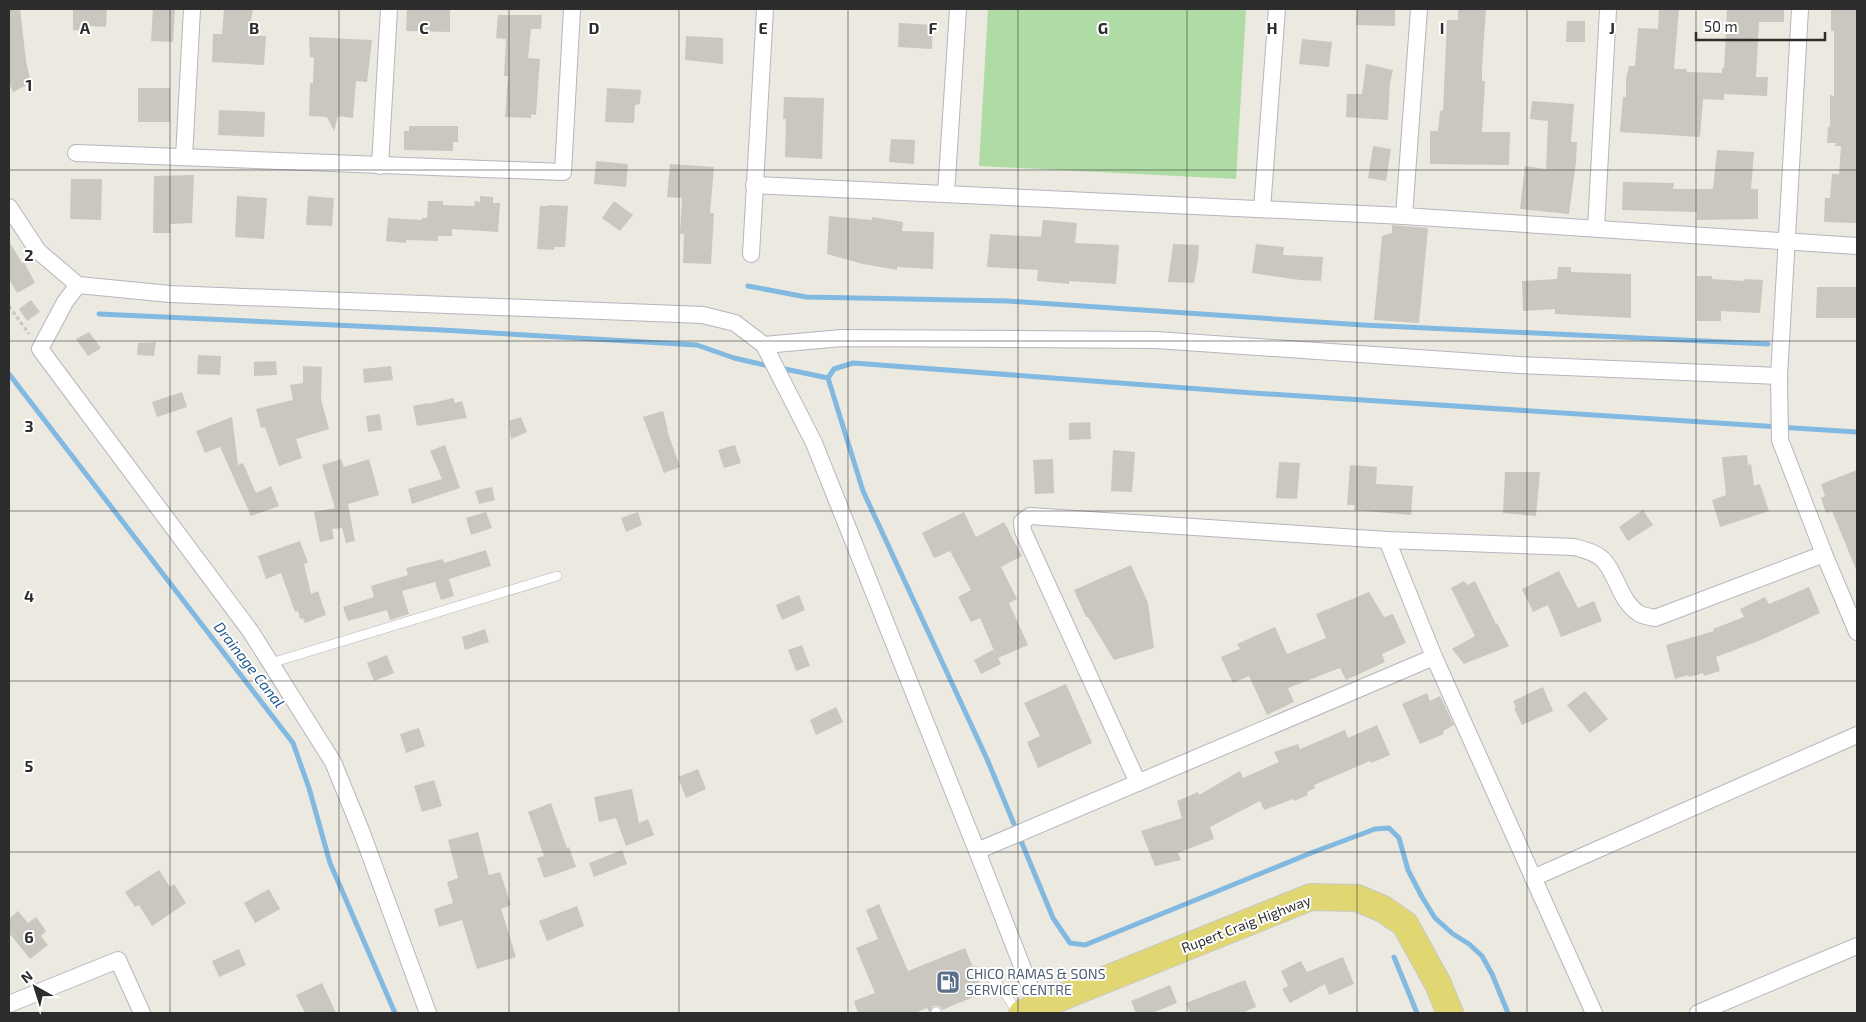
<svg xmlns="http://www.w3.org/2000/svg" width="1866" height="1022" font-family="'Exo 2',sans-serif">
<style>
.green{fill:#afdca5}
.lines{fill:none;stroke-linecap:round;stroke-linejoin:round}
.stream{stroke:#82b9e1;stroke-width:5}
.building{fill:#c9c7bf}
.lane-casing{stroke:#b5b5bf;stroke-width:10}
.street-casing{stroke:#b5b5bf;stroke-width:18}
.primary-casing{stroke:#c8c8c8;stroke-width:28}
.path{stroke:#c8c8c8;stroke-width:3;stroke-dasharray:4 2.5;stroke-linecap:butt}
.lane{stroke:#fff;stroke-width:9}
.street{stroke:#fff;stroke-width:16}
.primary{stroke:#e0d772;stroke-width:26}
.grid{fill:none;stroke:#2d2d2d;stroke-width:1;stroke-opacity:0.55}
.labels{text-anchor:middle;stroke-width:4;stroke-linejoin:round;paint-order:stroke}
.street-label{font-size:14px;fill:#2d2d2d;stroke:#fff}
.service-label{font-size:14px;fill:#4e5e75;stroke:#fff;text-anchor:start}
.water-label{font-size:15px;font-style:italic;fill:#1f578f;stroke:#fff}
.grid-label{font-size:16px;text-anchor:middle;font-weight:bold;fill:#2d2d2d;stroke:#fff;stroke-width:4;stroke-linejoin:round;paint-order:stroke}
</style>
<rect width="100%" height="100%" fill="#ece9e1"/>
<path class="green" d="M988,9H1246L1236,179L979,166Z"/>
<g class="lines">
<g class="stream">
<path d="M748,286L806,297L1008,301L1363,325L1768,344"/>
<path d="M99,314L442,330L697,345L734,358L769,366"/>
<path d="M780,368L828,378"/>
<path d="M9,374L293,743L309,788L330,863L395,1013"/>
<path d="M1394,957L1417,1013"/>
<path d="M1508,1013L1492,974L1482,956L1469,944L1453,934L1435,918L1422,897L1408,870L1399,838L1389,828L1375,829L1311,853L1085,945L1070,943L1053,918L987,759L863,491L828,378L834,369L853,363L1253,393L1857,432"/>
</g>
</g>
<g class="building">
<path d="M9,9H20L26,61L31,83L13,92L9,83Z"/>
<path d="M73,9H107L106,27L90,26L91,31L73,30Z"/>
<path d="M153,9H175L173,42L151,41Z"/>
<path d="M224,9H253L248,35L266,36L264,65L212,62L213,34H222Z"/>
<path d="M407,9H450V32L406,31Z"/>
<path d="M1357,9H1395V26L1356,25Z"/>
<path d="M1458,9H1486L1482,68V81H1485L1482,132H1510L1509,165L1430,164V131H1438L1440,111L1443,110L1447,20H1458Z"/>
<path d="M1659,9H1679L1674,69H1686L1687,72L1722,73V68H1724L1727,9H1784V22H1759L1756,77H1768L1767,96L1724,94V100L1703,99L1700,137L1620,132L1623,97H1626V79L1629,66H1635L1638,28L1658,29Z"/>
<path d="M1831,9H1857V223L1824,222L1825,198H1830L1832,174H1839L1841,146H1835L1836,143H1827L1828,127H1830V95L1834,96V31H1831Z"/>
<path d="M498,15H542L541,29H531L528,58L540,59L536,115L531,114V118L505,117L508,76H504L506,39L496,38Z"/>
<path d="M1567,21H1585V42H1566Z"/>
<path d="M899,23L933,25L932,49L898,47Z"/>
<path d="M686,36L723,38V64L685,60Z"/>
<path d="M309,37L372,40L367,82L356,81L353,118L338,116L334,131L327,117L309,116L310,83H313L314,58L310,57Z"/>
<path d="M1302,39L1332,42L1329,67L1299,64Z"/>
<path d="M1366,64L1393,70L1390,83L1388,120L1346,117L1347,94H1362Z"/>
<rect x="138" y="88" width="32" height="34"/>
<path d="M607,88L641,90L640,104L635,105L634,123L605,122Z"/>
<path d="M784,97L824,98L822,159L785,157L786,119H783Z"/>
<path d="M1532,101L1574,104L1571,142H1577L1576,162L1569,214L1520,209L1525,166L1546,169L1548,121L1530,119Z"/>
<path d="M219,110L265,112L264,137L218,135Z"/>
<path d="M409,126H458V142H453V151L404,150V131H409Z"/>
<path d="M891,139L915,140L914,164L889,162Z"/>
<path d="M1373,146L1391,149L1386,181L1368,178Z"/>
<path d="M1717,150L1754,152L1751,189H1758V219L1697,220V212L1622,210L1623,182L1674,183L1673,189H1713Z"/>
<path d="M596,161L628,164L626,187L594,184Z"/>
<path d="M670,164L714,167L710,213H714L711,264L683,263L684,234H680L682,198L667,197Z"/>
<path d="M194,175L192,223L170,224L171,233H153L154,176Z"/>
<path d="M71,179H102L101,220L70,219Z"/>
<path d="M237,196L267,198L264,239L235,237Z"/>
<path d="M308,196L334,198L332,226L306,225Z"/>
<path d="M480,196L493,197V203H500L498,232L452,229V236H438V241L406,240V243L386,241L388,218L422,220V218H427L428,201H443V205L474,206L475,201L480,202Z"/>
<path d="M614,201L633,215L620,231L602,218Z"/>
<path d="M548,205L568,206L565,247H554V250L537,249L540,206H548Z"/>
<path d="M829,216L872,220V217L903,222L902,231L934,232L933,269L897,267V270L863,264L827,254Z"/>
<path d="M1043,220L1077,223L1075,243L1119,245L1116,284L1069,281V284L1037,281L1038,270L987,267L990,234L1041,237Z"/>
<path d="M1392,225L1428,228L1419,323L1374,320L1382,236L1392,233Z"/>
<path d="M9,241L22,263L24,262L35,283L17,293L9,279Z"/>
<path d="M1173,244L1199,245L1198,260L1194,283L1168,282Z"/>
<path d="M1256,244L1284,247L1283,255L1323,257L1321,281L1300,280L1252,273Z"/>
<path d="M1558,267H1571V272L1631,274V318L1555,314V309L1523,311L1522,281L1557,279Z"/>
<path d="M1697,276H1712V279L1744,281L1745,279L1763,280L1760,313L1721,311V321H1697Z"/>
<path d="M1817,287H1857V318H1816Z"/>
<path d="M31,300L40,312L27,321L19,309Z"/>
<path d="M89,332L101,348L88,356L76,339Z"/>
<path d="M156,342L154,356L137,355L138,343Z"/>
<path d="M198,355L221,356L220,375L197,374Z"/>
<path d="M276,361L277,375L254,376V362Z"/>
<path d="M303,366L322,367L321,399L329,429L296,439L302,458L279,466L265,427L261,428L256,409L293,400L290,385L303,383Z"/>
<path d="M391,366L393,380L364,383L363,369Z"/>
<path d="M182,392L187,407L157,417L152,402Z"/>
<path d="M453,398L455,403L462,401L467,418L417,426L413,406L428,403V404Z"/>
<path d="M663,411L668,430H667L680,467L664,473L643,417Z"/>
<path d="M380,414L382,430L368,432L366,416Z"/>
<path d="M232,417L238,465L243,463L256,493L271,486L279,506L251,516L220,447L205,453L196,431Z"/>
<path d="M521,417L527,432L511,439L509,421Z"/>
<path d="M1090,422L1091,439L1069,440V423Z"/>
<path d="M445,445L460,488L412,504L408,489L442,479L430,451Z"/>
<path d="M735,445L741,463L724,468L718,450Z"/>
<path d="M1113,450L1135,452L1132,492L1111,491Z"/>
<path d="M1747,455L1748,465L1751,464L1754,486L1760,484L1769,511L1720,527L1712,500L1726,495L1722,457Z"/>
<path d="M341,459L344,467L369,459L379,495L348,504L355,541L346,543L342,528L332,529L334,539L320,542L314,512L335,508L322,465Z"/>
<path d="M1053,459L1054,493L1035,494L1033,460Z"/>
<path d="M1279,462L1300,463L1297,499L1276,498Z"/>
<path d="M1350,465L1377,467L1376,484L1413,486L1411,515L1354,510L1355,505H1347Z"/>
<path d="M1857,470V572L1832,511L1826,513L1821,498L1825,496L1821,484Z"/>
<path d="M1505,472H1540L1536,516L1503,513Z"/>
<path d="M492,487L495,500L479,504L475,491Z"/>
<path d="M1643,510L1653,525L1628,541L1619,527Z"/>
<path d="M486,512L492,528L471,535L466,518Z"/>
<path d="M638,512L642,525L626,532L621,518Z"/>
<path d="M964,512L976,537L1004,522L1022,556L1001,567L1017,599L1009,603L1028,645L998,658L1001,664L981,674L974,660L993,650L995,653L980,618L971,622L958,597L971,590L950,551L934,558L922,533Z"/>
<path d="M300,541L308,563L304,564L311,594L318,591L326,615L305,623L303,618L300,619L298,611L295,612L281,573L266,579L258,556Z"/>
<path d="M486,550L491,566L449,579L454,596L441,600L435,582L402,591L409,614L390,620L387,610L348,621L343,607L374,597L371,586L408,575L406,568L443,559L444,563Z"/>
<path d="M1131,565L1148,603L1154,648L1114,660L1088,617H1086L1074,590Z"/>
<path d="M1559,571L1578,608L1594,601L1602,621L1561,637L1548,605L1533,612L1522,589Z"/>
<path d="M1464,581L1467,585L1475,581L1496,624L1497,623L1509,646L1464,664L1452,649L1475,636L1451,588Z"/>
<path d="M1809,587L1820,613L1761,640L1716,657L1720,671L1704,676L1703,673L1689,677L1688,675L1675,679L1666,645L1714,631L1713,629L1744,617L1740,609L1765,597L1769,604Z"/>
<path d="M1369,592L1384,617L1393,614L1406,643L1382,654L1385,662L1346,680L1340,668L1288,688L1294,702L1267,715L1249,676L1233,683L1221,657L1240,649L1237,644L1275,627L1287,654L1326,638L1316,614Z"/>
<path d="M799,595L805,610L782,620L776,605Z"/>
<path d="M485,629L489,642L465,650L462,637Z"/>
<path d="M802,645L810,666L796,671L788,650Z"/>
<path d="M387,655L394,673L374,681L367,663Z"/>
<path d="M1066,684L1092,743L1038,768L1027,742L1040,736L1024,703Z"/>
<path d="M1543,687L1553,711L1522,725L1514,708L1516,707L1513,701Z"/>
<path d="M1585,691L1608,719L1590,733L1567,705Z"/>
<path d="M1427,693L1430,701L1440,696L1454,725L1443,731L1444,734L1420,744L1402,704Z"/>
<path d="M836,707L843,722L816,735L810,720Z"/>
<path d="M1377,725L1390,755L1371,763L1370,761L1314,785L1315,788L1307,792L1308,795L1294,801L1293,799L1264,810L1260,801L1210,827L1214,839L1178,853L1181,860L1155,866L1141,831L1182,818L1177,801L1198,792L1199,795L1240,771L1243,778L1279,762L1274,752L1298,744L1300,749L1345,730L1348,738Z"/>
<path d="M419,728L425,746L406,753L400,734Z"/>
<path d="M698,769L706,789L686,798L678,777Z"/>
<path d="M434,780L442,806L422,812L414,786Z"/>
<path d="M632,789L639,823L648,819L654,835L626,846L616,818L599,822L594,797Z"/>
<path d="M551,803L567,848L569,847L576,867L544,878L537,858L544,856L528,812Z"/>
<path d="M478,832L489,875L500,872L511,905L501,909L516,957L477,969L462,920L439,927L434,909L453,903L447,882L458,878L448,840Z"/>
<path d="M622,850L627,864L594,877L589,863Z"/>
<path d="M159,870L170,887L174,884L186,903L152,926L139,905L135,907L125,892Z"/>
<path d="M269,889L280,909L255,923L244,903Z"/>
<path d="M879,904L908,971L965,948L972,965L968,969V973L970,976L977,978L983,993L942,1010L939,1006H933L930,1013L927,1008L915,1013H858L854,1001L875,993L856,948L878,939L866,910Z"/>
<path d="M577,906L584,926L547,941L539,921Z"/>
<path d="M18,911L28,923L36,917L46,931L41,936L48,945L30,959L9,933V919Z"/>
<path d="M239,949L246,965L219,977L212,961Z"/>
<path d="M1343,957L1354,984L1329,995L1325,984L1290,1003L1282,989L1288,986L1281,971L1301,961L1307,972Z"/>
<path d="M1245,980L1256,1007L1242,1013H1190L1186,1003Z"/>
<path d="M322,983L336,1013H305L296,995Z"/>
<path d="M1170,985L1177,1003L1152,1013H1136L1131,1001Z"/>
</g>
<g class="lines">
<g class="lane-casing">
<g id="lane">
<path d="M271,663L557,576"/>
<path d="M974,971C998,975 1005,995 1018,1013"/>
<path d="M936,1012V1013"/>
</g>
</g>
<g class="street-casing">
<g id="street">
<path d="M1800,9L1779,376L1780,440L1824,554L1857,632"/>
<path d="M76,153L563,172L572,9"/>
<path d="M184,157L192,9"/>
<path d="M380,166L389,9"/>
<path d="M754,185L1404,216L1857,246"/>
<path d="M946,194L958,9"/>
<path d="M9,207L38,251L78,285L170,294L703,315L735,323L764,345L814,443L977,851L1038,1007"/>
<path d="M1262,209L1277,9"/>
<path d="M1404,216L1419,9"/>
<path d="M1596,228L1608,9"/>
<path d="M751,254L765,9"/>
<path d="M78,285L65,302L40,349L251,632L333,762L362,833L428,1013"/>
<path d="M764,345L842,338L1156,340L1519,365L1779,376"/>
<path d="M1387,540L1434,657L1594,1013"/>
<path d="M1138,783L1023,531L1022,522L1030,516L1387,540L1574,547C1585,550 1598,553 1605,562C1618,578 1621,603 1640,614C1644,616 1650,617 1655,618L1824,554"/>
<path d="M977,851L1434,657"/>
<path d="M1533,878L1857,735"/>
<path d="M9,1004L118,960L142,1013"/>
<path d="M1698,1013L1857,946"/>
</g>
</g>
<g class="primary-casing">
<path id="primary" d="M1022,1013L1311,897L1357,898L1383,909L1405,924L1438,984L1450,1013"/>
</g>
<path class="path" d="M9,306L29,334"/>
<use href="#lane" class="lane"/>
<use href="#street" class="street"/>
<use href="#primary" class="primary"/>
</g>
<path class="grid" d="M170,9V1013M339,9V1013M509,9V1013M679,9V1013M848,9V1013M1018,9V1013M1187,9V1013M1357,9V1013M1527,9V1013M1696,9V1013M9,170H1857M9,341H1857M9,511H1857M9,681H1857M9,852H1857"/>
<defs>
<g id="fuel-square" transform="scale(1.25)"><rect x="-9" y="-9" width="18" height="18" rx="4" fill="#5c6f8a" stroke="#fff"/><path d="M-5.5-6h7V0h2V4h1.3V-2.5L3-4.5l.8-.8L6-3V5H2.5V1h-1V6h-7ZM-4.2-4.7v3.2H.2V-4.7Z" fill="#fff"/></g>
</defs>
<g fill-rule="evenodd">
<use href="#fuel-square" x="948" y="982"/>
</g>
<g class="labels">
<g class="street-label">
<text transform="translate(1246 924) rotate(-21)" y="5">Rupert Craig Highway</text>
</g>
<g class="service-label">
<text x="966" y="979">CHICO RAMAS &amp; SONS<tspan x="966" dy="16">SERVICE CENTRE</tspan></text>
</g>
<g class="water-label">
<text transform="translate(249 665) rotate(52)" y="5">Drainage Canal</text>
</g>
</g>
<g class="grid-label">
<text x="85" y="34">A</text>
<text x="254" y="34">B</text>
<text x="424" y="34">C</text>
<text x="594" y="34">D</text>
<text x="763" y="34">E</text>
<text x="933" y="34">F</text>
<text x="1103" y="34">G</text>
<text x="1272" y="34">H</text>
<text x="1442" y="34">I</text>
<text x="1612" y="34">J</text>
<text x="29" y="91">1</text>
<text x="29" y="261">2</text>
<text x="29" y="432">3</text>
<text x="29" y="602">4</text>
<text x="29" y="772">5</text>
<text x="29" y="943">6</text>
</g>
<rect width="1866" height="1022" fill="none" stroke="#2d2d2d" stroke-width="20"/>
<g transform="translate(35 987) rotate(321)" stroke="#ffffff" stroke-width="4" paint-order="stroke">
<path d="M0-4L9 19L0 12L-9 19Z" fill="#2d2d2d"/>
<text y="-8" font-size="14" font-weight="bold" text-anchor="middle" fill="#2d2d2d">N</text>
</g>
<path d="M1696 32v8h129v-8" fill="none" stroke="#2d2d2d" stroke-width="2.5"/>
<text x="1704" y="32" font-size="15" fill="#2d2d2d" stroke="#ffffff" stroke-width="4" paint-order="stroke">50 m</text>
</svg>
